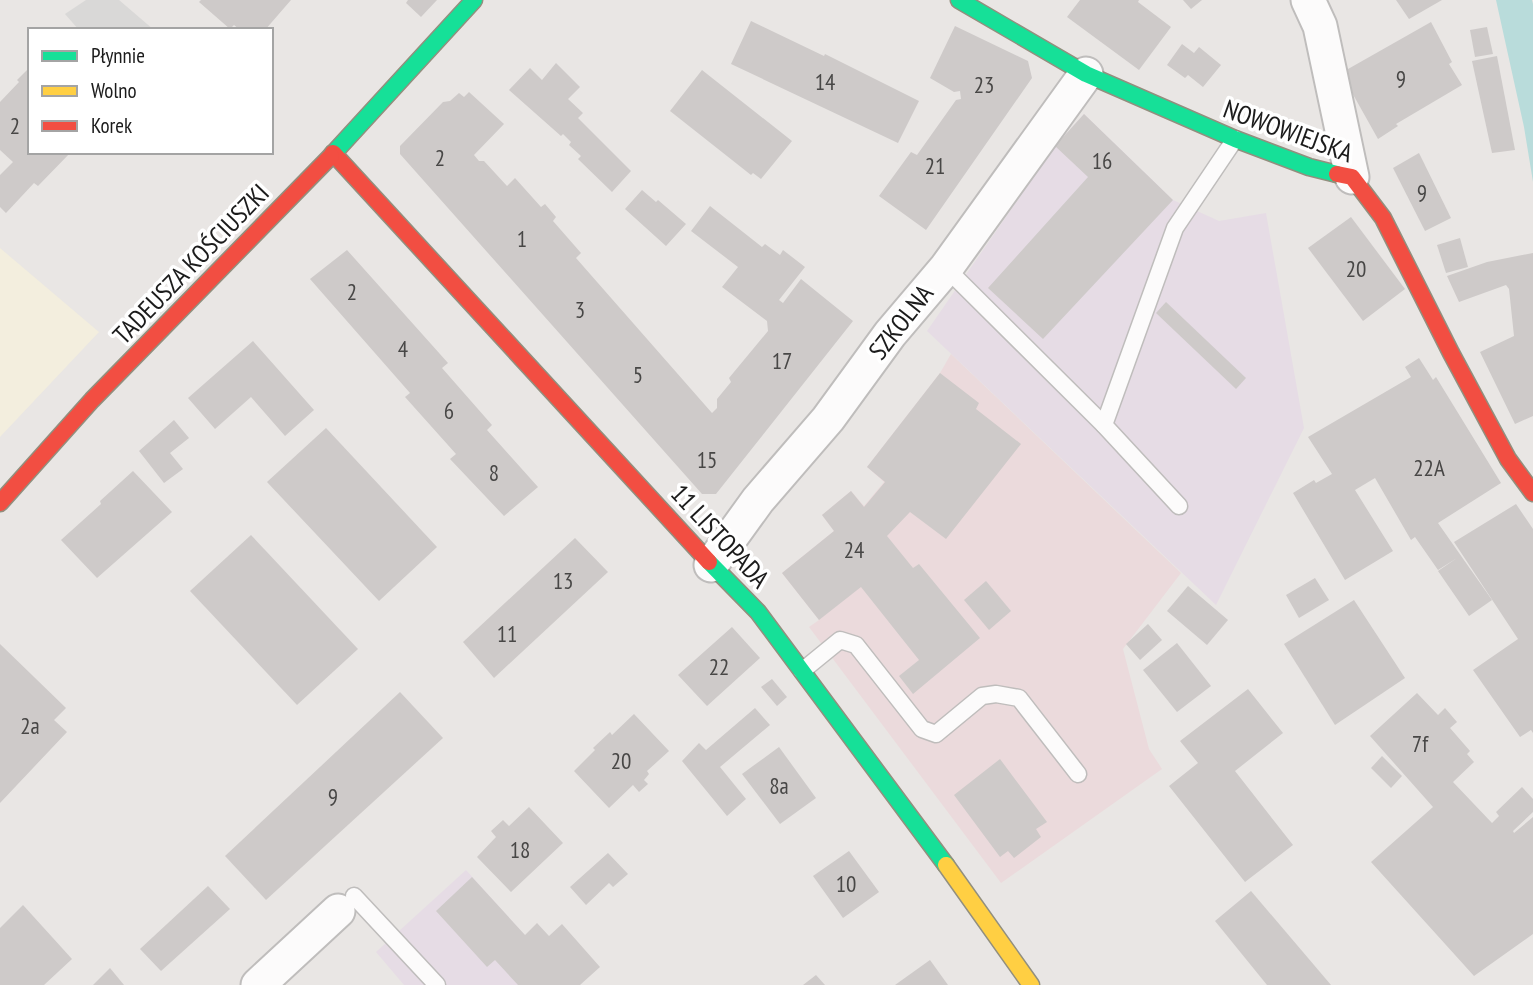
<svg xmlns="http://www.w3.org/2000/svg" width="1533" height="985" font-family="'PT Sans Narrow',sans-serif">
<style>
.commercial{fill:#ebdadc}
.industrial{fill:#e6dce5}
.education{fill:#f3eede}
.parking{fill:#d9d8d7}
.water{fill:#b9dcdb}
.building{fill:#cecac9}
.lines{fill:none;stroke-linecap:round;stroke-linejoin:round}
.lane-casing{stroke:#bfbdbc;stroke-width:19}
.street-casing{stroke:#bfbdbc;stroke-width:37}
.fast-casing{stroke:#928f7e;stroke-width:19}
.slow-casing{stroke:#928f7e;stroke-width:19}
.jam-casing{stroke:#928f7e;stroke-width:19}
.lane{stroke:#fcfbfb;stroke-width:16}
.street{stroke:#fcfbfb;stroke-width:33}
.fast{stroke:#16e098;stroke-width:16}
.slow{stroke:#ffcf43;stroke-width:16}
.jam{stroke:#f24e42;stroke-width:16}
.labels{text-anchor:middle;stroke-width:7;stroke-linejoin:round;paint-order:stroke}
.number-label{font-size:23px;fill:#484746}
.street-label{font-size:26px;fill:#1b1b1b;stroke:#fff}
</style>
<rect width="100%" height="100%" fill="#e9e6e4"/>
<path class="commercial" d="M951,354L1181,573L1123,649L1149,749L1162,769L1001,883L809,627L819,620L782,573L834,531L822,515L851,491L864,506L884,482L867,467L940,373Z"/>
<g class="industrial">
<path d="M1084,114L1173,200L1219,221L1266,213L1304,428L1216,605L927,331L1055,146Z"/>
<path d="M466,870L570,985H404L376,952Z"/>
</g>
<path class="education" d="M0,248L99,332L0,437Z"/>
<path class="parking" d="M86,0H119L154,30H79L65,14Z"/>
<path class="water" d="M1496,0H1532L1533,4V182L1524,127Z"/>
<g class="building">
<path d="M201,0H291L265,30H240L234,25L230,29L199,2Z"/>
<path d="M408,0H437L421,17L406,3Z"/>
<path d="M1080,0H1139L1138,2L1171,27L1139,70L1067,17Z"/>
<path d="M1183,0H1202L1191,9Z"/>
<path d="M1396,0H1442L1409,19Z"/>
<path d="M751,21L824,56L825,54L919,101L898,143L731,64Z"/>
<path d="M1431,22L1452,62L1449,64L1462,85L1396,124L1398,126L1378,139L1341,73Z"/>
<path d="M955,26L1028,61L1032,78L926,230L879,196L911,152L917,155L956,100L961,99L960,91L954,92L930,78Z"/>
<path d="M1487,27L1493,54L1475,57L1470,30Z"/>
<path d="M1182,44L1194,53L1199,47L1221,65L1203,87L1188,75L1185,78L1167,65Z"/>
<path d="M1497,56L1515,150L1492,153L1472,61Z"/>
<path d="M556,63L580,87L568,99L583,113L578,118L631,171L612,192L578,159L581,156L569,145L571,142L563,134L561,136L509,90L530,68L542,80Z"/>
<path d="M30,67V152H71L38,186L34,183L6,213L0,207V175L13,162L0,150V102L19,82L17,80Z"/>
<path d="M702,70L792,141L761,179L753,173L751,175L670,111Z"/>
<path d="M469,92L504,124L474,155L479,161H484L507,186L515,178L541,207L545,204L556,217L553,221L581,253L576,258L712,413L717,408V399L731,382L729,378L768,331L767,321L722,287L738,267L691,231L710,206L762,247L765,244L780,255L783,250L805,267L779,300L783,303L801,279L853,321L716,494H702L400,154V146L443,102L450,101L459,93L464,97Z"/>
<path d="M1084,114L1173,200L1043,339L988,288L1088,177L1055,146Z"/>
<path d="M1419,153L1451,218L1425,231L1393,168Z"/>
<path d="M642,190L656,202L658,200L686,224L666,246L625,209Z"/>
<path d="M1351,217L1405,289L1363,321L1308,248Z"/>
<path d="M1460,238L1468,267L1446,273L1437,245Z"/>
<path d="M347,250L448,363L442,368L492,425L487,430L538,487L504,516L450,459L456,454L405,397L410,393L310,279Z"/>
<path d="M1533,253V416L1515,424L1480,352L1514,336L1509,289L1506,285L1459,302L1447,276L1487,262Z"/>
<path d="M1166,302L1246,378L1236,389L1156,313Z"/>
<path d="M253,341L314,410L285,436L251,397L215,429L188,398Z"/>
<path d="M1419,358L1433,380L1436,377L1501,483L1438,523L1492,600L1469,616L1438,571L1457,558L1438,570L1415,537L1411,540L1375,478L1355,490L1393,551L1345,580L1293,493L1314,480L1316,483L1332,474L1308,437L1411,377L1405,367Z"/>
<path d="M940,373L979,403L976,409L1021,444L946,539L910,512L887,536L913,568L919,564L980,638L913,694L899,676L919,660L861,587L819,620L782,573L834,531L822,515L851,491L864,507L885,482L867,467Z"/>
<path d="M174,420L189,438L170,453L183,469L164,483L139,451Z"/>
<path d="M326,428L437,547L379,601L267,482Z"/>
<path d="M133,471L172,512L97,578L61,540L101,504L100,501Z"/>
<path d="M1516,504L1533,529V733L1531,730L1520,737L1473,670L1518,639L1454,542Z"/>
<path d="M251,535L358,649L297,705L190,591Z"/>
<path d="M575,538L608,572L494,678L463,642Z"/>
<path d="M1315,578L1329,600L1299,618L1286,595Z"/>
<path d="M986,581L1011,611L989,630L964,600Z"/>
<path d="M1188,586L1228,620L1207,645L1167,611Z"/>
<path d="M1354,600L1405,678L1335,725L1284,644Z"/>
<path d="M1148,624L1162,640L1140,660L1126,644Z"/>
<path d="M732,627L760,658L707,706L678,675Z"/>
<path d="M1177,643L1211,686L1177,712L1143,670Z"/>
<path d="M0,644L66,708L54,720L67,732L0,803Z"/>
<path d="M772,679L787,697L777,706L761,687Z"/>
<path d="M1248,689L1283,733L1235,771L1293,845L1245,882L1169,786L1198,763L1180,741Z"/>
<path d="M400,692L443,738L266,900L225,856Z"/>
<path d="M1417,693L1438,715L1445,708L1457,722L1450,728L1470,751L1467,754L1474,762L1453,782L1492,823L1499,816L1496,812L1522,787L1533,799V812L1513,831L1514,833L1533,817V934L1474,976L1371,862L1433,807L1370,736Z"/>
<path d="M755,708L770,725L720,767L746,799L727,816L682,761L699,743L706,750Z"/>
<path d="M634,714L669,751L647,771L649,774L644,780L648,784L639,792L633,785L609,808L574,771L595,750L593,748L610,732L612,735Z"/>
<path d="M779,747L816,798L780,824L742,774Z"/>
<path d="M1382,756L1402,776L1391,788L1371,768Z"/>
<path d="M1000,759L1047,822L1036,829L1041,837L1014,858L1008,851L1000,857L954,795Z"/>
<path d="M529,807L563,843L511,892L477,857L496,837L491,831L503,820L509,826Z"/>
<path d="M849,851L879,892L843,918L813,876Z"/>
<path d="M608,853L628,874L613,887L609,883L586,905L570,887Z"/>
<path d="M472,877L525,935L537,923L549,936L562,924L600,967L580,985H518L495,960L487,967L436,911Z"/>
<path d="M208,886L230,909L161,971L140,949Z"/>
<path d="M1251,891L1331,985H1267L1215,921Z"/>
<path d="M23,905L72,959L44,985H0V928Z"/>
<path d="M930,960L948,985H895Z"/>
<path d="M110,968L124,985H93Z"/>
<path d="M816,975L825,985H803Z"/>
</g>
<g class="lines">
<g class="lane-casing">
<g id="lane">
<path d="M946,268L1104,425"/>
<path d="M1179,506L1104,425L1175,228L1235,139"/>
<path d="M802,671L840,640L856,645L922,729L936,734L982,696L996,694L1019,698L1078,774"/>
<path d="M354,896L437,985"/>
</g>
</g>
<g class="street-casing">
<g id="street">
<path d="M1308,0L1320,26L1352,177"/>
<path d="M711,565L758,500L828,419L890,334L946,268L1086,74"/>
<path d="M258,985L338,911"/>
</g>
</g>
<g class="fast-casing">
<g id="fast">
<path d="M959,0L1086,74L1235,139L1309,167L1337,174"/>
<path d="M331,156L474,0"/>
<path d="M709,562L758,612L946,865"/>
</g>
</g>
<g class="slow-casing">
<path id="slow" d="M946,865L1031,985"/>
</g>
<g class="jam-casing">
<g id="jam">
<path d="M333,153L709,562"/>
<path d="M1337,174L1352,177L1383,218L1451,353L1508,459L1533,493"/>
<path d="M0,503L92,400L331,156"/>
</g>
</g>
<use href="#lane" class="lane"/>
<use href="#street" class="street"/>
<use href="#fast" class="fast"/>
<use href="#slow" class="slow"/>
<use href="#jam" class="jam"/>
</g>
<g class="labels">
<g class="number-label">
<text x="1401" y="87">9</text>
<text x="825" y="90">14</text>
<text x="984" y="93">23</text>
<text x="15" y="134">2</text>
<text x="440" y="166">2</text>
<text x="1102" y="169">16</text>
<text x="935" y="174">21</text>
<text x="1422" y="201">9</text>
<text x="522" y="247">1</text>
<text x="1356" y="277">20</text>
<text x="352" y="300">2</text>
<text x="580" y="318">3</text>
<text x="403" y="357">4</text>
<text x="782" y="369">17</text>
<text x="638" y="383">5</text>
<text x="449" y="419">6</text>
<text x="707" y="468">15</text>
<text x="1429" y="476">22A</text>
<text x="494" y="481">8</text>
<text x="854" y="558">24</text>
<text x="563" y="589">13</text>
<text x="507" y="642">11</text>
<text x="719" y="675">22</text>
<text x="30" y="734">2a</text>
<text x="1420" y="752">7f</text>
<text x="621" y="769">20</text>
<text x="779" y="794">8a</text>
<text x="333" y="805">9</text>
<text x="520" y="858">18</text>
<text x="846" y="892">10</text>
</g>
<g class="street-label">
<text transform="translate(1288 131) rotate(20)" y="9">NOWOWIEJSKA</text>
<text transform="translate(191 264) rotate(-46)" y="9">TADEUSZA KOŚCIUSZKI</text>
<text transform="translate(901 322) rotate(-52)" y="9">SZKOLNA</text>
<text transform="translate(720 536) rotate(47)" y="9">11 LISTOPADA</text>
</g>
</g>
<rect x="28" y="28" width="245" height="126" fill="#ffffff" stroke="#a4a4a4" stroke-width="2"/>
<rect x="42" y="51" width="35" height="10" fill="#16e098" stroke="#a4a4a4" stroke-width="2"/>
<text x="91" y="63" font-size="21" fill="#1b1b1b">Płynnie</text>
<rect x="42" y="86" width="35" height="10" fill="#ffcf43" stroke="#a4a4a4" stroke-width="2"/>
<text x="91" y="98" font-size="21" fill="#1b1b1b">Wolno</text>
<rect x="42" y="121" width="35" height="10" fill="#f24e42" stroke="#a4a4a4" stroke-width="2"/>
<text x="91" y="133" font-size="21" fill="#1b1b1b">Korek</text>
</svg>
